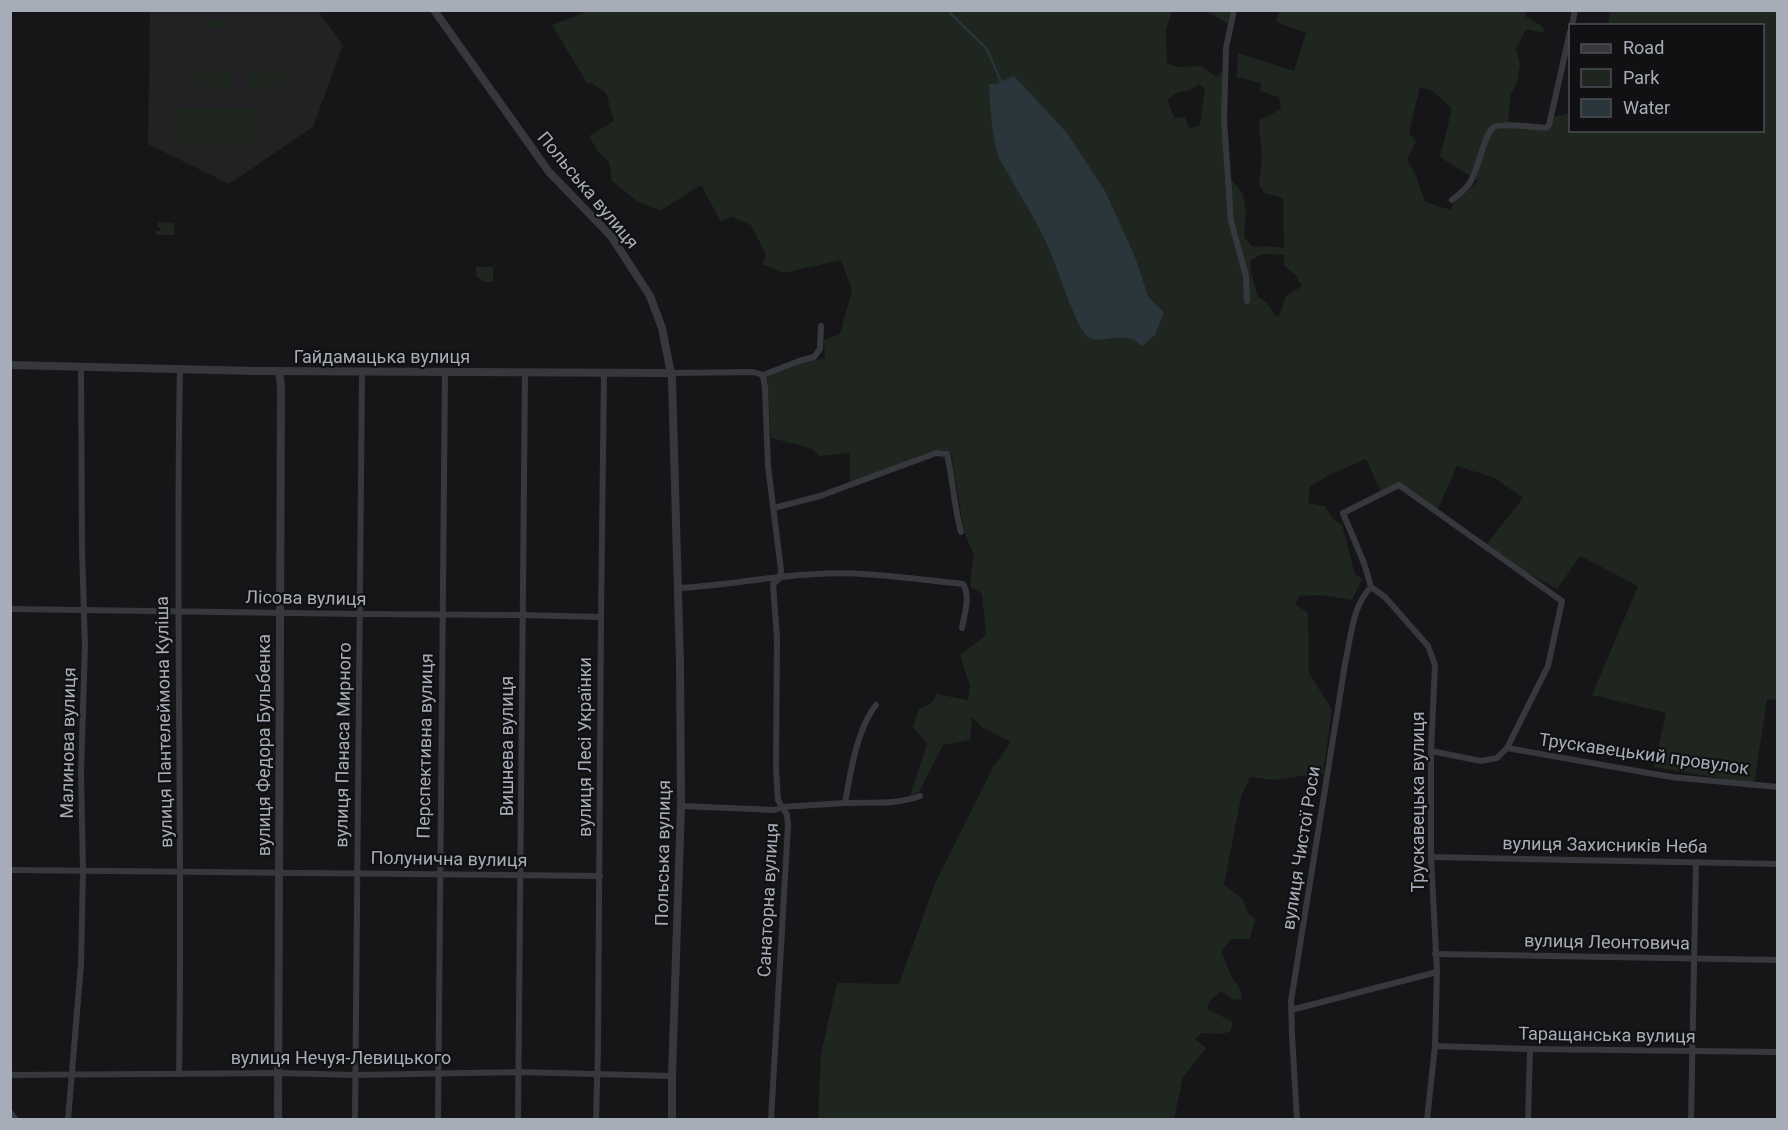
<svg xmlns="http://www.w3.org/2000/svg" width="1788" height="1130" font-family="Roboto,sans-serif">
<style>
.built{fill:#222225}
.green{fill:#1e261f;fill-rule:evenodd}
.water{fill:#2b353c}
.lines{fill:none;stroke-linecap:round;stroke-linejoin:round}
.stream{stroke:#2b353c;stroke-width:2}
.minor{stroke:#37383d;stroke-width:6}
.tertiary{stroke:#37383d;stroke-width:8}
.labels{text-anchor:middle;stroke-width:4.5;stroke-linejoin:round;paint-order:stroke}
.street-label{font-size:18px;fill:#a7adb8;stroke:#111113}
</style>
<rect width="100%" height="100%" fill="#161618"/>
<path class="built" d="M150,11H318L343,45L313,127L229,184L148,144Z"/>
<g class="green">
<path d="M584,10L1172,11L1166,30L1167,63L1177,67L1202,66L1216,77L1222,71L1225,172L1243,194L1246,214L1244,237L1253,247L1269,246L1284,248L1283,198L1264,193L1259,185L1262,159L1259,127L1260,120L1281,109L1279,97L1260,91L1261,83L1237,77L1238,53L1294,71L1306,33L1276,22L1279,11H1527L1525,16L1542,26L1545,33L1526,29L1516,49L1520,64L1517,83L1511,94L1508,121L1545,125L1554,117L1570,113V130H1762V26L1608,25L1610,11H1777L1778,700L1767,699L1754,784L1654,767L1666,713L1592,695L1638,586L1580,556L1557,589L1483,549L1523,498L1495,478L1457,466L1437,511L1399,486L1382,494L1366,459L1327,476L1310,487L1308,503L1325,506L1333,519L1342,525L1355,574L1362,579L1352,600L1321,595L1300,596L1295,604L1308,613L1309,673L1332,710L1323,773L1274,780L1250,777L1241,797L1224,885L1243,899L1248,913L1255,919L1250,939H1232L1221,951L1231,976L1240,989L1242,999L1234,1000L1221,991L1210,1001L1207,1009L1233,1022L1230,1032L1220,1034L1202,1033L1195,1039L1206,1048L1183,1077L1174,1119H818L821,1054L837,983L899,984L935,883L993,767L1011,742L982,727L972,717L970,740L943,745L919,792L910,796L927,744L913,727L919,709L933,702L936,694L968,700L970,686L960,655L986,635L982,594L970,586L972,566L974,556L964,531L951,453L945,450H935L850,483V453L820,456L811,448L771,438L767,377L804,361L825,359L824,340L840,334L852,290L841,260L783,273L762,264L766,255L751,225L731,217L721,222L701,185L660,211L637,201L612,181L609,162L598,152L589,136L614,121L606,93L592,83H587L552,25L584,13ZM1200,84L1205,89L1200,125L1189,128L1185,117L1175,118L1167,101L1175,93L1190,90ZM1420,87L1433,91L1452,109L1440,157L1478,181L1454,203L1451,210L1425,202L1416,176L1407,159L1416,142L1409,133ZM1262,254L1284,255V265L1296,276L1302,286L1286,296L1279,316H1276L1267,303L1258,297L1251,273L1250,261Z"/>
<path d="M1206,11H1231L1228,24Z"/>
<rect x="204" y="21" width="22" height="7"/>
<path d="M281,57H284V82L282,87L276,90H249L250,73H280Z"/>
<path d="M196,70L232,71L233,73V89L200,87L196,81Z"/>
<path d="M262,108V114H247L256,121L258,133L251,142L243,145H191C171,141 171,124 186,115H168V109Z"/>
<path d="M158,222L174,223V235H156V231H160V228H157Z"/>
<path d="M476,267H493V282H485L476,276Z"/>
</g>
<path class="water" d="M1014,76L1067,133L1105,191L1135,257L1148,296L1155,304L1164,312L1155,335L1142,346C1121,326 1102,348 1087,336C1076,328 1055,261 1047,244C1037,221 1022,199 1010,177C1006,169 999,161 997,152C992,131 990,107 989,84H996Z"/>
<g class="lines">
<path class="stream" d="M947,10L987,49L1001,82"/>
<g class="minor">
<path d="M1234,10L1226,48L1224,120L1231,221L1246,276L1247,301"/>
<path d="M1572,26L1575,10"/>
<path d="M1452,200C1458,195 1465,190 1469,184C1478,172 1484,133 1494,127C1501,123 1535,127 1546,128L1549,125L1570,32"/>
<path d="M670,373L753,372L763,375L765,388L768,466L781,570L780,578L773,584L777,638L776,769L778,800L787,815L788,825L771,1120"/>
<path d="M763,375L799,361L814,357L820,349L821,326"/>
<path d="M774,508L820,496L936,453L947,454C953,480 954,507 961,532"/>
<path d="M678,588C724,586 770,576 816,574C865,571 914,579 963,584C971,596 964,615 962,628"/>
<path d="M10,609L360,614L522,615L601,617"/>
<path d="M1507,748L1671,777L1778,787"/>
<path d="M845,803C870,802 896,805 920,796"/>
<path d="M681,806L775,810L783,807L845,803C850,774 857,729 876,705"/>
<path d="M1431,857L1778,864"/>
<path d="M10,870L600,876"/>
<path d="M1435,954L1778,960"/>
<path d="M1291,1010L1437,972"/>
<path d="M1435,1046L1530,1049L1778,1052"/>
<path d="M179,1074C183,839 175,604 180,369"/>
<path d="M10,1075L278,1073L355,1075L518,1072L672,1076"/>
<path d="M10,1112L16,1120"/>
<path d="M68,1120L81,964L83,871L81,773L85,646L82,550L81,367"/>
<path d="M355,1120L362,372"/>
<path d="M438,1120L445,372"/>
<path d="M518,1120L525,373"/>
<path d="M596,1120L598,1047L601,617L604,374"/>
<path d="M1297,1120L1292,1035L1291,1001L1345,664C1351,638 1352,606 1371,587"/>
<path d="M1427,1120L1435,1046L1437,972L1431,857V751L1435,665L1428,646L1385,597L1371,587L1364,563L1343,513L1399,485L1562,601L1548,666L1507,748L1497,758L1481,761L1431,751"/>
<path d="M1528,1120L1530,1049"/>
<path d="M1691,1120L1696,862"/>
</g>
<g class="tertiary">
<path d="M434,10L549,172L611,236L650,296L662,328L672,379L680,663L681,806L672,1076V1120"/>
<path d="M10,365L261,371L670,373"/>
<path d="M278,1120L281,387L279,371"/>
</g>
</g>
<g class="labels">
<g class="street-label">
<text transform="translate(588 190) rotate(50)" y="6">Польська вулиця</text>
<text x="382" y="363">Гайдамацька вулиця</text>
<text transform="translate(306 598) rotate(1)" y="6">Лісова вулиця</text>
<text transform="translate(164 722) rotate(-91)" y="6">вулиця Пантелеймона Куліша</text>
<text transform="translate(68 743) rotate(-89)" y="6">Малинова вулиця</text>
<text transform="translate(264 745) rotate(-90)" y="6">вулиця Федора Бульбенка</text>
<text transform="translate(343 745) rotate(-89)" y="6">вулиця Панаса Мирного</text>
<text transform="translate(425 746) rotate(-89)" y="6">Перспективна вулиця</text>
<text transform="translate(507 746) rotate(-90)" y="6">Вишнева вулиця</text>
<text transform="translate(585 747) rotate(-90)" y="6">вулиця Лесі Українки</text>
<text transform="translate(1644 754) rotate(8)" y="6">Трускавецький провулок</text>
<text transform="translate(1418 802) rotate(-90)" y="6">Трускавецька вулиця</text>
<text transform="translate(1605 845) rotate(1)" y="6">вулиця Захисників Неба</text>
<text transform="translate(1301 848) rotate(-81)" y="6">вулиця Чистої Роси</text>
<text transform="translate(663 853) rotate(-89)" y="6">Польська вулиця</text>
<text transform="translate(449 859) rotate(1)" y="6">Полунична вулиця</text>
<text transform="translate(768 900) rotate(-87)" y="6">Санаторна вулиця</text>
<text transform="translate(1607 942) rotate(1)" y="6">вулиця Леонтовича</text>
<text transform="translate(1607 1035) rotate(1)" y="6">Таращанська вулиця</text>
<text x="341" y="1064">вулиця Нечуя-Левицького</text>
</g>
</g>
<rect width="1788" height="1130" fill="none" stroke="#a7adb8" stroke-width="24"/>
<rect x="1569" y="24" width="195" height="108" fill="#111113" stroke="#4d4f55" stroke-width="1.5"/>
<rect x="1581" y="44" width="30" height="9" fill="#37383d" stroke="#4d4f55" stroke-width="1.5"/>
<text x="1623" y="54" font-size="18" fill="#a7adb8">Road</text>
<rect x="1581" y="69" width="30" height="18" fill="#1e261f" stroke="#4d4f55" stroke-width="1.5"/>
<text x="1623" y="84" font-size="18" fill="#a7adb8">Park</text>
<rect x="1581" y="99" width="30" height="18" fill="#2b353c" stroke="#4d4f55" stroke-width="1.5"/>
<text x="1623" y="114" font-size="18" fill="#a7adb8">Water</text>
</svg>
